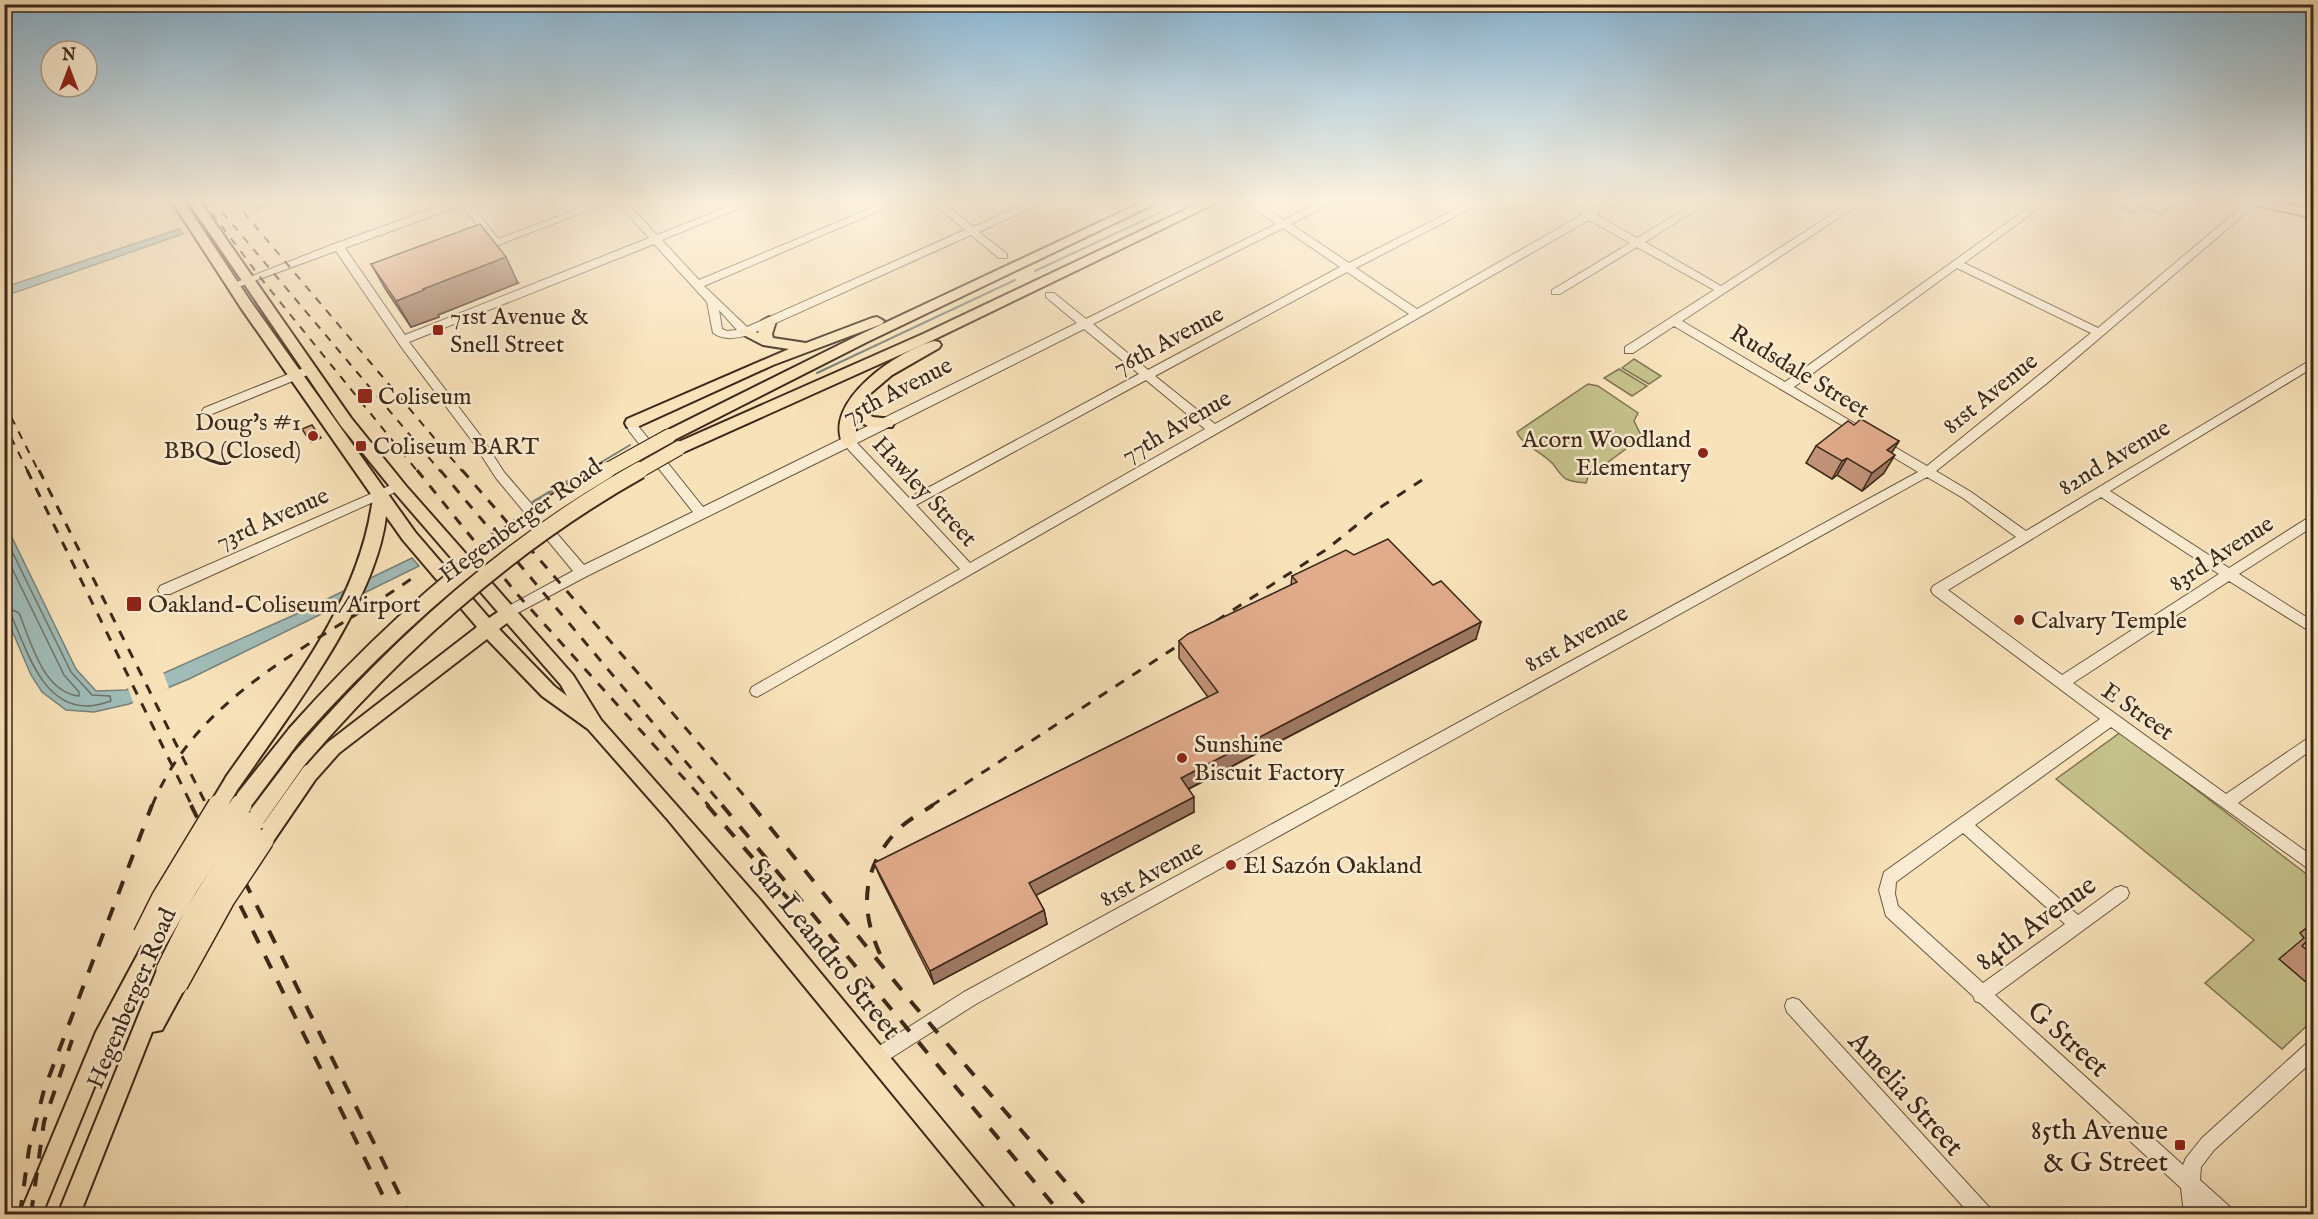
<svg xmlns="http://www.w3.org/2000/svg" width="2318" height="1219" font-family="'IM FELL English',serif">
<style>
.green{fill:#c5c18b;stroke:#817452;stroke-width:1.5}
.water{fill:#a0bcb8;stroke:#788178;stroke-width:1.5}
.pier{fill:#f8e2ba}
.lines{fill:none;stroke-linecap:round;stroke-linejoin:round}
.shore{stroke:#6e7268;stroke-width:1.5}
.stream-far1{stroke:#788178;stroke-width:2}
.stream{stroke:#788178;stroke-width:3}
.minor-casing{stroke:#6c5640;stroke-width:2}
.major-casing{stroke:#3d2818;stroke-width:4}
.minor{fill:#faecd2;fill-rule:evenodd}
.major{fill:#f8e2ba;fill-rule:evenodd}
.rail-far2{stroke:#3d2818;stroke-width:2;stroke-dasharray:8 8;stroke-linecap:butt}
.rail-far1{stroke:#3d2818;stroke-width:3;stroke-dasharray:10 10;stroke-linecap:butt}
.rail{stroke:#3d2818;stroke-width:4;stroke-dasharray:14 14;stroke-linecap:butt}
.major-bridge-far2-casing{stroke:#3d2818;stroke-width:16;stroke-linecap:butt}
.major-bridge-far1-casing{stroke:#3d2818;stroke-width:20;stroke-linecap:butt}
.major-bridge-casing{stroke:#3d2818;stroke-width:24;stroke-linecap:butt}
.major-bridge-far2{stroke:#f8e2ba;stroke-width:14}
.major-bridge-far1{stroke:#f8e2ba;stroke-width:16}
.major-bridge{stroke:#f8e2ba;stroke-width:21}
.wall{fill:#c29378;stroke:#3d2818;stroke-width:1.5}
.shaded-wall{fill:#9e7862;stroke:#3d2818;stroke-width:1.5}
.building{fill:#e1ab8c;stroke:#3d2818;stroke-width:1.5}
.poi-dot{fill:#8f2418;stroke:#faecd2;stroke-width:2}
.labels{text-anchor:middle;stroke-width:5;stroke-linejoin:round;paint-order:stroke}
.poi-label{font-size:24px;fill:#3d2818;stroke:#faecd2;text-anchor:start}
.street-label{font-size:24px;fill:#3d2818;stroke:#faecd2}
.near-street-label{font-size:28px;fill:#3d2818;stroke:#faecd2}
.near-poi-label{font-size:28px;fill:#3d2818;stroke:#faecd2;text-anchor:end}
</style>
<rect width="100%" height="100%" fill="#f8e2ba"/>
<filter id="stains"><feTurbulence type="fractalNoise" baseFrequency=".00333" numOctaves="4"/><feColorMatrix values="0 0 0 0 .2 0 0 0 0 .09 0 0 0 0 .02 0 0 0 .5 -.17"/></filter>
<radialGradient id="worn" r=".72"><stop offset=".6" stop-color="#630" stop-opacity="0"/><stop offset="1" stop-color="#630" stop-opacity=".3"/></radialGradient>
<g class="green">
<path d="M2123,200H2180L2161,215L2142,207L2133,214L2116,205Z"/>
<path d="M1634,359L1661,376L1649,384L1622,368Z"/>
<path d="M1619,369L1647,386L1632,396L1604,378Z"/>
<path d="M1588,384L1598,386L1638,413L1634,421L1642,437L1588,477L1586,483C1579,482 1572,482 1566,479C1560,475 1557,469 1553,464C1543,453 1521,444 1517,432Z"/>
<path d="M2121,732L2313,879V1020L2282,1049L2205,983L2254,940L2056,779Z"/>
</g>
<g class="water">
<path d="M179,229L183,234L5,296V287Z"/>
<path d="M4,521L76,669L96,691L126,690L292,616L412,558L419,566L189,679L129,704L94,712L66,710L42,692L31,675L5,614Z"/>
</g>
<path class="pier" d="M163,672L169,688L134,705L128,688Z"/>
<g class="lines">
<g class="shore">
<path d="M4,535L71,672L92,695L110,696L111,701C104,703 96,706 88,706C43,707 27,651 12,617L4,614"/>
<path d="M4,552L64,675L79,692V696C43,692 31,642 19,613L4,606"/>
</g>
<g class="stream-far1">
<path d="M253,208L261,206"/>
<path d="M255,211L275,200"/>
<path d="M1035,271L1187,200"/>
<path d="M817,373L1015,280"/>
<path d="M585,472L630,445"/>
</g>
<path class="stream" d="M533,502L587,470"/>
<g class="minor-casing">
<g id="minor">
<path d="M457,200H471L470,202L498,239L601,200H615L480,252L475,249L490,242L462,205L345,248L405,335L649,238L615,200H625L657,235L745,200H759L662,240L699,280L891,200H904L704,286L747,327L965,230L929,200H940L973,227L1034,200H1047L979,232L1007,254V258H999L971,235L749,335C736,338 725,341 713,333L707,302L654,244L409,342L480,435L504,472L584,565L693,512L629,431L626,423L628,420H636L639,427L703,507L1077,323L1046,297V293H1054L1086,319L1276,224L1243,200H1255L1284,220L1323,200H1336L1291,224L1349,263L1474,200H1487L1356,268L1417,309L1582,215L1557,200H1569L1589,211L1609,200H1621L1597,215L1637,238L1700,200H1712L1645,242L1721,286L1854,200H1866L1682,321L1785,382L2039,200H2050L1964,263L2098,328L2250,200H2261L2046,384L1936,471L1971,492L2026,531L2314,358V367L2110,491L2229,568L2314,514V526L2239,574L2314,622V634L2229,581L2073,683L2226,794L2314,734V748L2238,803L2314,857V873L2111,727L1975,825L2078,915L2115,888L2121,886L2127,888L2129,893L2127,898L1995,995L2183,1165L2186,1158L2202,1138L2308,1042L2314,1040V1060L2214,1150L2201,1167L2200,1180L2230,1207L2232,1214H2210L2202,1207V1214H2184L2181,1188L1980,1003L1975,1001L1973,996L1886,916L1879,890L1884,872L2100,719L1933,594L1931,590L1933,586L2016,537L1963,498L1927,477L976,1004L883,1063L877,1066L871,1063L868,1057L871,1051L964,992L1918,472L1873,445L1871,442L1873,439H1881L1927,466L2091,333L1957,268L1794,387L1864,429L1866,432L1864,435L1860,436L1674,326L1633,353H1625V347L1714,290L1637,247L1560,294H1552V290L1630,243L1589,220L757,697L752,695L750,691L752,687L960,569L847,448L587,576L508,618L503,617L501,613L503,609L573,571L496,478L472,441L402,348L336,251L238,287L234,288L229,285L334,244ZM1283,228L1340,267L1148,370L1093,324ZM1347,272L1409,314L1215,424L1155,376ZM719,310L737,330L727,331L722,329ZM1084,329L1139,374L909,498L857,443ZM1146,380L1205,429L970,563L916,505ZM2101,497L2219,574L2062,675L1948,590ZM1963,833L2065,924L1983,983L1898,906L1895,894L1896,882Z"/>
<path d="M311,365L317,369L315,372L212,414L208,415L202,411L204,408Z"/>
<path d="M398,482L402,483L404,486L402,489L170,594H160L158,590L160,586Z"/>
<path d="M1793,998L1799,1000L1989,1207L1991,1214H1970L1787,1012L1785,1006L1787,1000Z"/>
</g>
</g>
<g class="major-casing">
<g id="major">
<path d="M171,200H183L251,302L415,532L489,618L498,612L396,494L341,426L187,200H199L351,418L406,486L573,675L601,720L761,901L1013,1206L1016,1214H991L669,821L588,729L542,696L487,639L339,753L315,780L270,846L263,848L256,846L254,840L256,834L303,768L327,743L477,627L403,540L386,516C376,604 288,716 238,789L232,791L226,789L223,783L226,777C286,691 360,604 373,497L241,308ZM507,623L561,685L567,696L554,686L499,629Z"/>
<path d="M1147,200H1163L867,342L674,440H664L662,436L664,432L857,336Z"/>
<path d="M1206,200H1222L933,340L684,452H674L672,448L674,444L923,334Z"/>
<path d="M2244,200H2266L2314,210V218L2246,203Z"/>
<path d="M769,317L776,321L772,334L773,338L806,343L872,318L877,317L884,321L882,324L773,365L637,427H627L625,423L627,419L789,349L763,345L738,332L745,328L758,333L762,321Z"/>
<path d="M934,341L939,342L941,345L939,348L892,375L865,398V413L873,417L892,419L894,423L892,427H870L856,420V442L849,447L844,446C820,402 899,350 934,341Z"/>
<path d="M295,727L301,729L304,734L301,739L251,806L244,808L237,806L235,800L237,794L289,729Z"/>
<path d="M299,751L305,754L308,759L305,764L260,828L253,830L246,828L244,822L246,816L293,754Z"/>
<path d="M153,937L160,939L163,946L111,1046L42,1214H20L96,1032L146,939Z"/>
<path d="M167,960L174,963L177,970L175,975L184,977L187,984L162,1030L152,1032L80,1214H58L157,970L160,963Z"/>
</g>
</g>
<use href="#minor" class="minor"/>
<use href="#major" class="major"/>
<g class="rail-far2">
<path d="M202,200L263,281L418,472"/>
<path d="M212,200L441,472"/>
<path d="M233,200L463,472"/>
<path d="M4,403L39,472"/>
<path d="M4,423L28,472"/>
</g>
<g class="rail-far1">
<path d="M27,470L192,806"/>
<path d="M39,470L207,806"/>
<path d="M417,470L517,594L709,806"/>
<path d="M440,470L723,806"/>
<path d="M462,470L753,806"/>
<path d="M152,806C199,691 318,644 414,577"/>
<path d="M931,806L1327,549L1373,512L1422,480"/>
</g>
<g class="rail">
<path d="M191,805L392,1214"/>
<path d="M207,805L409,1214"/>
<path d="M707,805L797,909"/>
<path d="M722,805L1061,1214"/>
<path d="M752,805L913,1004L1093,1214"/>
<path d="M880,954C858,906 863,863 902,826C911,818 923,812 933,805"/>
<path d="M20,1214L29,1149L44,1090L152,805"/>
<path d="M31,1214L44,1122L72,1040"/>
</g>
<g class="major-bridge-far2-casing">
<g id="major-bridge-far2">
<path d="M604,472L669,436"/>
<path d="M637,472L679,448"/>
</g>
</g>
<g class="major-bridge-far1-casing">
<g id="major-bridge-far1">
<path d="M295,734C385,633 490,539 607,470"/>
<path d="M299,759C397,645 508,544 640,470"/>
<path d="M218,806L232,783"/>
<path d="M240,806L244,800"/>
</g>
</g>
<g class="major-bridge-casing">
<g id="major-bridge">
<path d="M144,935L162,899L219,805"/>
<path d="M153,946L187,887L241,805"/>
<path d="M167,970L195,914L253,822"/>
<path d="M177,984L224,899L263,840"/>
</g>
</g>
<use href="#major-bridge-far2" class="major-bridge-far2"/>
<use href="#major-bridge-far1" class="major-bridge-far1"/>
<use href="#major-bridge" class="major-bridge"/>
</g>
<g class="wall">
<path d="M371,264L518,283L438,315L439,317L411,327L386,290Z"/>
<path d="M1854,425L1899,441L1891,453L1884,473L1862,491L1837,475L1832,479L1806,463L1816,446Z"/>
<path d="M1292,576L1476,639L1189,789L1194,812L1036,895L1044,910L1047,924L934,984L880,877L874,863L1208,697L1179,658V641L1291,585Z"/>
<path d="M2313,923V988L2279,959L2304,938L2300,933Z"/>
</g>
<g class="shaded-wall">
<path d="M506,257L518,283L438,315L439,317L411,327L396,301L423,289Z"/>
<path d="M318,434L321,438L311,442L308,438Z"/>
<path d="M1899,441L1888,459L1887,450Z"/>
<path d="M1895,455L1884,473L1862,491L1872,473Z"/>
<path d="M1847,458L1837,475L1832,479L1842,461Z"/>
<path d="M1481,622L1476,639L1180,793L1181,778Z"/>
<path d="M1194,797V812L1031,898L1029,883Z"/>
<path d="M1044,910L1047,924L934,984L930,971Z"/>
</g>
<g class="building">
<path d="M480,224L506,257L423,289L424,290L396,301L371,264Z"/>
<path d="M1861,419L1899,441L1887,450L1895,455L1872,473L1847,458L1842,461L1816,446L1848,421L1854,425Z"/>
<path d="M312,425L318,434L308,438L302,429Z"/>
<path d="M1388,539L1433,585L1441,581L1481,622L1181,778L1194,797L1029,883L1044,910L930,971L874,863L1218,692L1179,641L1188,634L1297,582L1292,576L1346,550L1354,555Z"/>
<path d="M2313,935V955L2302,946Z"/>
</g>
<linearGradient id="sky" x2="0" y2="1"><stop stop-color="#8bb7d5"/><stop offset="0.54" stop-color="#fcf2e0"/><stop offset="1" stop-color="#fcf2e0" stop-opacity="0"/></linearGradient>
<rect width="2318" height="371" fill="url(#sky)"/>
<g class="poi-dot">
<rect x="432" y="324" width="12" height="12" rx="3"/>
<rect x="357" y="388" width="16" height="16" rx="3"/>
<circle cx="313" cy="436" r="6"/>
<rect x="355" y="440" width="12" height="12" rx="3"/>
<circle cx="1703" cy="453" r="6"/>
<rect x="126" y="596" width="16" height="16" rx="3"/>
<circle cx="2019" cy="620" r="6"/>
<circle cx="1182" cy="758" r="6"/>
<circle cx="1231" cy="865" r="6"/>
<rect x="2174" y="1139" width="12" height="12" rx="3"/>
</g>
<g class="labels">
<g class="poi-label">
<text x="450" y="324">71st Avenue &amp;<tspan x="450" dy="28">Snell Street</tspan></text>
<text x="378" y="404">Coliseum</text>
<text x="301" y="430" text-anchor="end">Doug's #1<tspan x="301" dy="28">BBQ (Closed)</tspan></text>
<text x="1691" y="447" text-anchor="end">Acorn Woodland<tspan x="1691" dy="28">Elementary</tspan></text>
<text x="373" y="454">Coliseum BART</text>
<text x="148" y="612">Oakland-Coliseum/Airport</text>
<text x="2031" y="628">Calvary Temple</text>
<text x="1194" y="752">Sunshine<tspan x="1194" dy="28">Biscuit Factory</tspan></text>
<text x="1243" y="873">El Sazón Oakland</text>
</g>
<g class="street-label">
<text transform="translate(1168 340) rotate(-28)" y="8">76th Avenue</text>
<text transform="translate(1800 371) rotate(31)" y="8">Rudsdale Street</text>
<text transform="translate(897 390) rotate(-27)" y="8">75th Avenue</text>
<text transform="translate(1990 393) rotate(-39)" y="8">81st Avenue</text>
<text transform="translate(1176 426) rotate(-30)" y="8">77th Avenue</text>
<text transform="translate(2114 457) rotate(-31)" y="8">82nd Avenue</text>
<text transform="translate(925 491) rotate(47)" y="8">Hawley Street</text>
<text transform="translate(272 518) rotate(-24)" y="8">73rd Avenue</text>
<text transform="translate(520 520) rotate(-36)" y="8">Hegenberger Road</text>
<text transform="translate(2221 553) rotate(-33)" y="8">83rd Avenue</text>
<text transform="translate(1576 638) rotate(-29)" y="8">81st Avenue</text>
<text transform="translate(2138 711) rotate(35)" y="8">E Street</text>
<text transform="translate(1151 873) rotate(-29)" y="8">81st Avenue</text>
<text transform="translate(131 998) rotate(-67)" y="8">Hegenberger Road</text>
</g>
<g class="near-street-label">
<text transform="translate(2035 922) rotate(-36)" y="10">84th Avenue</text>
<text transform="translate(826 948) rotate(51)" y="10">San Leandro Street</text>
<text transform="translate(2069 1038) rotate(42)" y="10">G Street</text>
<text transform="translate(1907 1093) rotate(48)" y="10">Amelia Street</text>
</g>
<g class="near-poi-label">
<text x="2168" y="1139">85th Avenue<tspan x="2168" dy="32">&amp; G Street</tspan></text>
</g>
</g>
<rect width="2318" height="1219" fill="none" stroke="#f8e2ba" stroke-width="24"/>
<rect x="6" y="6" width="2306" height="1207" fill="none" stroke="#3d2818" stroke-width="3"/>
<rect x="12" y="12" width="2294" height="1195" fill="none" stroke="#3d2818" stroke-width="1.5"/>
<g transform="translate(69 69)"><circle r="28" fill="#faecd2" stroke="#ae9e88" stroke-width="1.5"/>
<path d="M0-4.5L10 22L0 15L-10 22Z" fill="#8f2418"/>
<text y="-9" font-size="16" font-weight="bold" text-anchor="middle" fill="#3d2818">N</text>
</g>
<rect width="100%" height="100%" filter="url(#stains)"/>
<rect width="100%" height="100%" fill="url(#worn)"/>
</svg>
